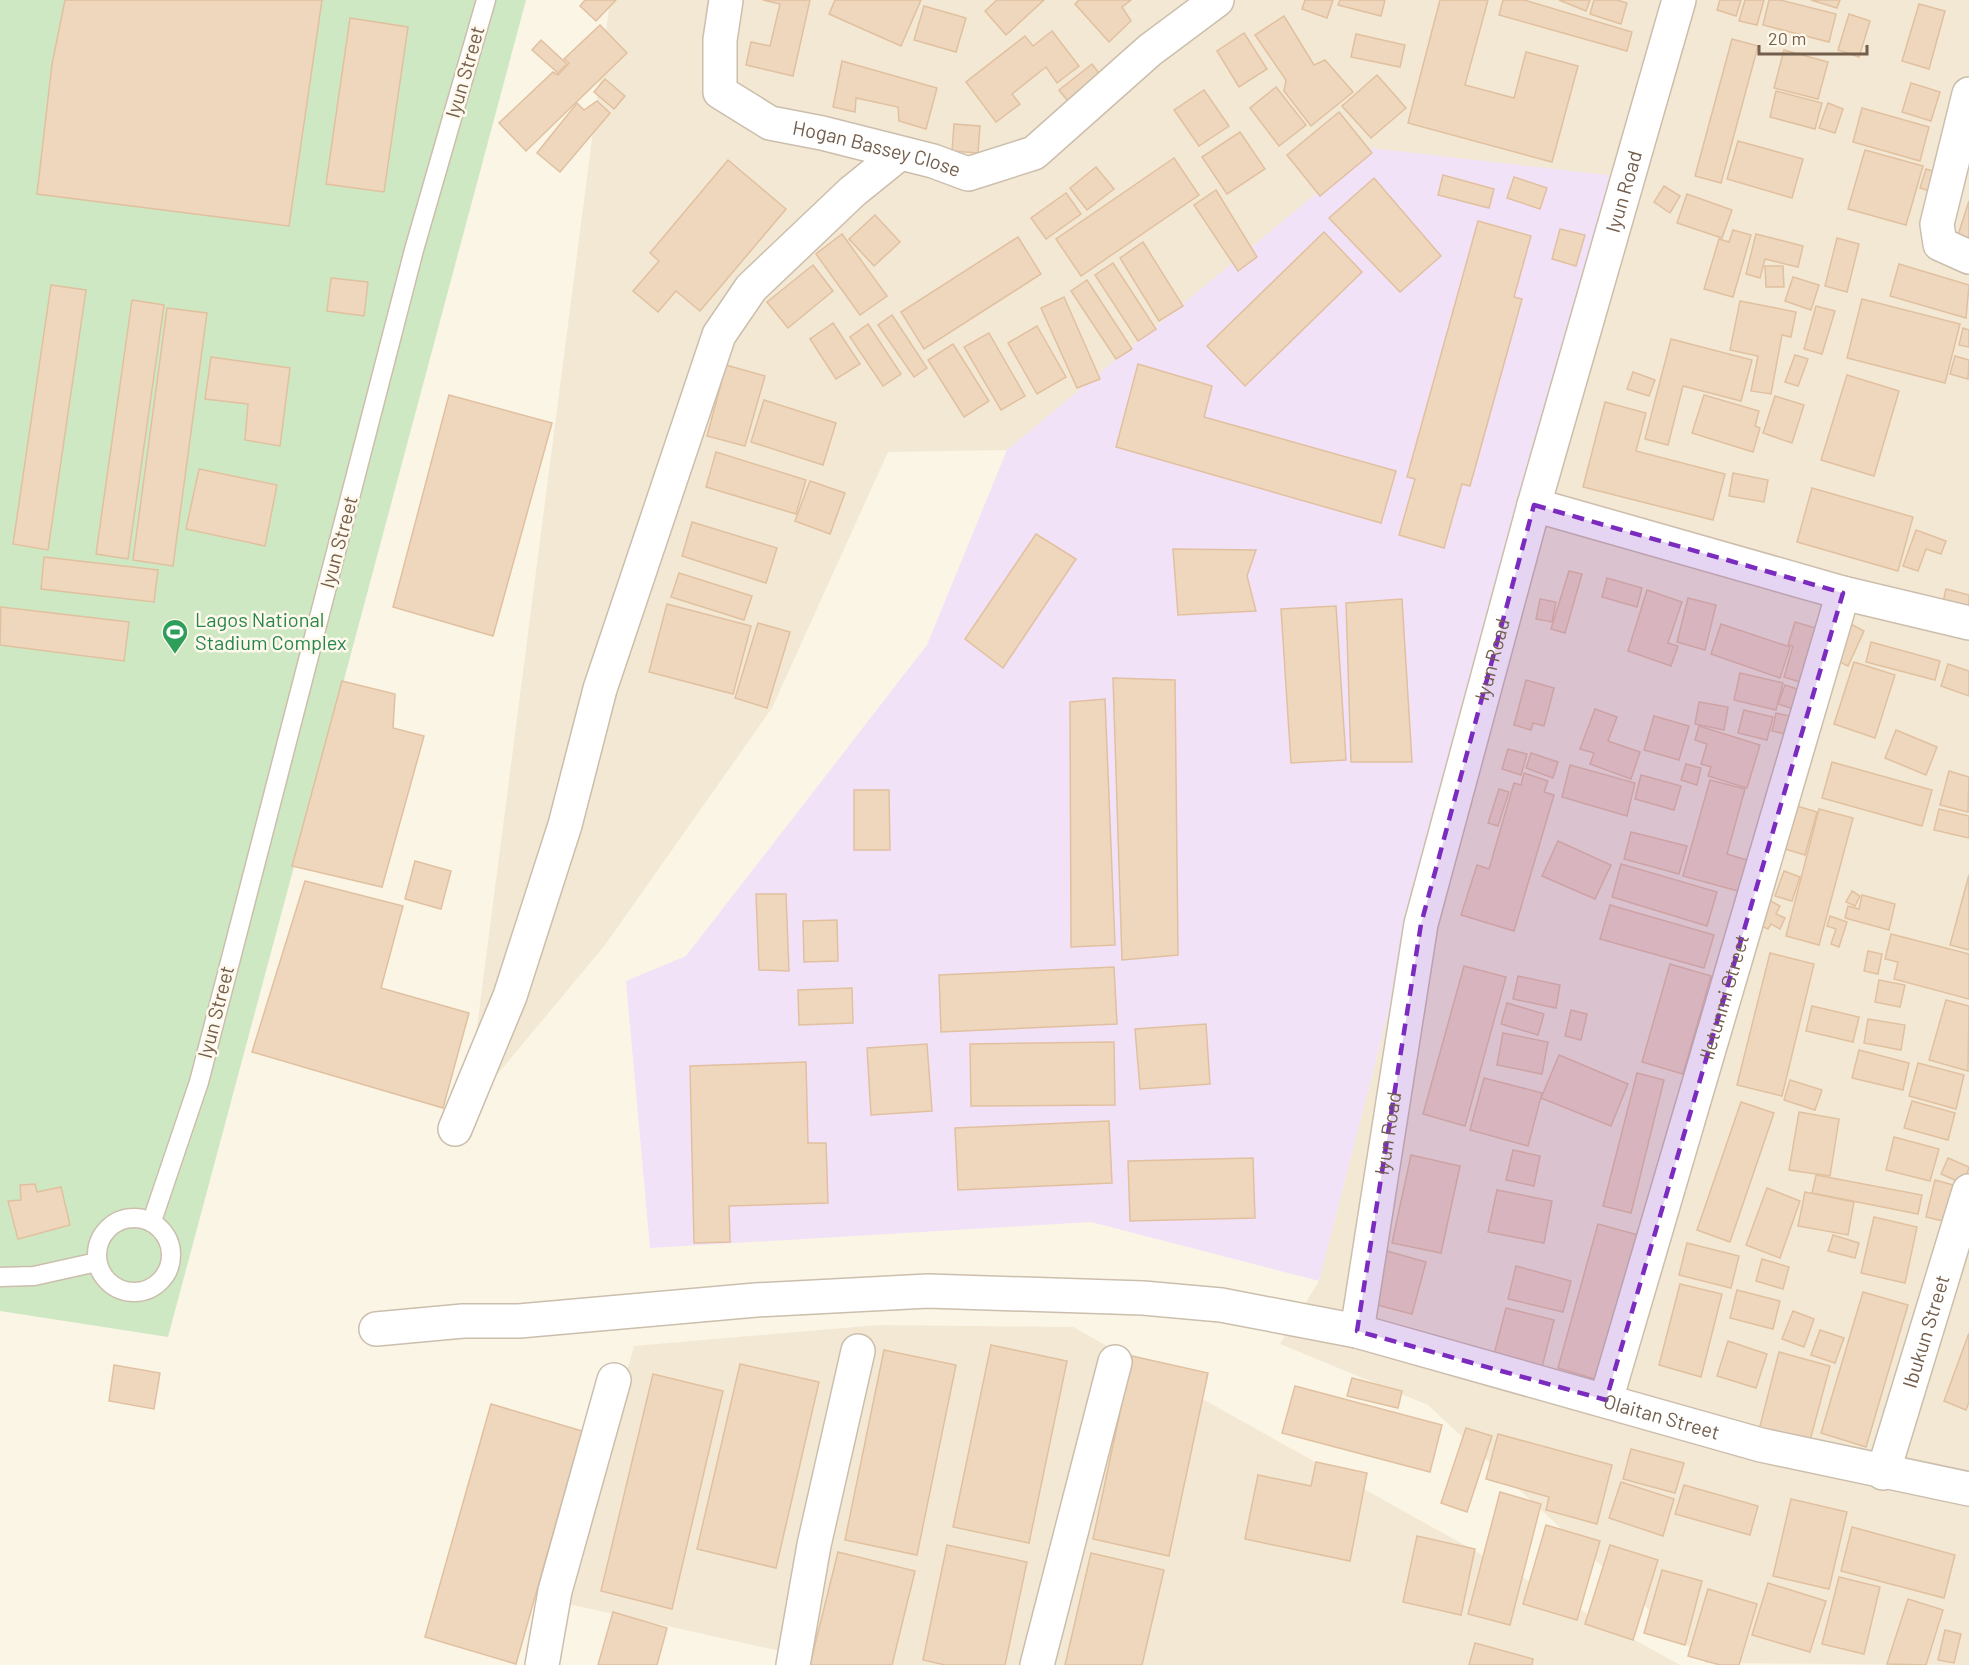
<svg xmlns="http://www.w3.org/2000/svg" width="1969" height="1665" font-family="Barlow,sans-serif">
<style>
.residential{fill:#f3e8d4}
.education{fill:#f2e2f8}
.green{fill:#cfe8c4}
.building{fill:#efd7be;stroke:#e1c09f;stroke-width:1.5}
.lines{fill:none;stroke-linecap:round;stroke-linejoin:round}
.lane-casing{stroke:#ccbeac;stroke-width:21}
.street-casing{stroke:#ccbeac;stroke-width:36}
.lane{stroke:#fff;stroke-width:18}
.street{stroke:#fff;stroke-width:33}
.marked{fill:#7b2cbf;fill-opacity:0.2;stroke:#7b2cbf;stroke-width:4.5;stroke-dasharray:12 8;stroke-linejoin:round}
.labels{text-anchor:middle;stroke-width:5;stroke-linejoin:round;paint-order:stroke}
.street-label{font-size:20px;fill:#735e4c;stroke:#fef9ec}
.leisure-label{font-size:20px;fill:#27864d;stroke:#fef9ec;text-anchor:start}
</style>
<rect width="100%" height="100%" fill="#fbf5e6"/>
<g class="residential">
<path d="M610,0H1969V1665L1706,1663L1428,1405L1280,1344L1319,1281L1493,606L1371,148L1007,450L888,452L772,708L605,945L466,1112Z"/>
<path d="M878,1325L1073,1327L1680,1665H843L564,1603L634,1346Z"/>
</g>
<path class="education" d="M1371,148L1615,176L1493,606L1319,1281L1091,1222L650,1248L626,981L686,956L927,645L1007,450Z"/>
<path class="green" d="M0,0H526L168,1337L0,1311Z"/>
<g class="building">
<path d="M65,0H322L289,226L37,194L52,64Z"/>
<path d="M585,0H616L596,21L580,6Z"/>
<path d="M763,0H810L793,76L746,65L751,42L770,46L780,4Z"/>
<path d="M835,0H921L901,46L829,14Z"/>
<path d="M997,0H1044L1006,35L985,11Z"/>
<path d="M1079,0H1131L1122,7L1131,21L1109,42L1075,4Z"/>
<path d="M1305,0H1333L1327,18L1302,9Z"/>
<path d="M1340,0H1385L1381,16L1338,5Z"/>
<path d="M1440,0H1488L1465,85L1514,98L1526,52L1578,66L1552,162L1408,123Z"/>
<path d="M1503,0H1524L1632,32L1627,51L1499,15Z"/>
<path d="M1559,0H1590L1586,11Z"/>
<path d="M1594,0H1617L1627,3L1621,24L1590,14Z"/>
<path d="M1720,0H1741L1736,16L1717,10Z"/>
<path d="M1745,0H1764L1757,25L1739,21Z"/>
<path d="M1769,0H1780L1836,14L1829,42L1763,25Z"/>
<path d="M1811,0H1840L1837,8Z"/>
<path d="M1919,4L1945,11L1929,69L1902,61Z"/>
<path d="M924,6L966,18L956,52L914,40Z"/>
<path d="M1849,14L1870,21L1859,57L1838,50Z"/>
<path d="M1284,16L1314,65L1325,60L1353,92L1311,126L1284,91L1286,80L1255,35Z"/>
<path d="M350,18L408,27L384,192L326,184Z"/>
<path d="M600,25L627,53L526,151L499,123L553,72L558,75L569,63L564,59Z"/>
<path d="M1052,31L1079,66L1057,83L1046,67L1012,94L1020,104L996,122L966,82L1025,36L1033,46Z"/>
<path d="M1244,33L1267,69L1239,87L1217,51Z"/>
<path d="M1356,34L1405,45L1400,67L1351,57Z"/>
<path d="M1732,39L1758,46L1721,183L1695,176Z"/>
<path d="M541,40L567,64L558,73L532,50Z"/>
<path d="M1784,50L1828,62L1818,99L1774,88Z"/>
<path d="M842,61L937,88L926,129L899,121L898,107L856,98L855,112L833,107Z"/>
<path d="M1092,64L1108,85L1075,110L1059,90Z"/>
<path d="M1377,75L1406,108L1371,138L1342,106Z"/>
<path d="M605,79L625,96L614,109L594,92Z"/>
<path d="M1911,83L1940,92L1931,121L1902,112Z"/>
<path d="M1276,87L1306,125L1279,146L1250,108Z"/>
<path d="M1204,90L1229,126L1199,146L1174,110Z"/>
<path d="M1776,91L1822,103L1815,129L1770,117Z"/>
<path d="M597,101L610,113L560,172L537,153L577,103L584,110Z"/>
<path d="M1828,103L1843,109L1835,133L1819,128Z"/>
<path d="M1862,108L1929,127L1920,161L1853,142Z"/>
<path d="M1339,112L1372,153L1320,196L1287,155Z"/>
<path d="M954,124L980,126L978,153L952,151Z"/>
<path d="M1240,132L1265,169L1227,194L1202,157Z"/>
<path d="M1738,141L1803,159L1792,198L1727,179Z"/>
<path d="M1865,150L1923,166L1906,225L1848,209Z"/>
<path d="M1174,158L1199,195L1081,276L1056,239Z"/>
<path d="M728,160L786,209L700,311L676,291L658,312L633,291L659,261L650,253Z"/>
<path d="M1096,167L1114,189L1087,210L1070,188Z"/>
<path d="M1926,169L1943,174L1937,193L1920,188Z"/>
<path d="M1443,175L1494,189L1489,208L1438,195Z"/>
<path d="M1514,177L1547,188L1540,209L1507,198Z"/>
<path d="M1374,178L1441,256L1400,292L1329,218Z"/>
<path d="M1664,186L1680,196L1670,213L1654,202Z"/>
<path d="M1216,190L1257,257L1238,271L1194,205Z"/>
<path d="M1066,193L1081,214L1046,239L1031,218Z"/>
<path d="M1687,194L1732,210L1722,238L1677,223Z"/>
<path d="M1969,201V242L1957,238Z"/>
<path d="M875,215L900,242L874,266L849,239Z"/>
<path d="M1478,221L1531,236L1514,297L1522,299L1470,486L1462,484L1444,548L1399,535L1415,479L1407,477Z"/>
<path d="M1560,229L1585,235L1576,266L1552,259Z"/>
<path d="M1733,230L1751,235L1733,297L1704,289L1719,239L1729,242Z"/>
<path d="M1324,232L1362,272L1245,386L1207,346Z"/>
<path d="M842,234L887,296L860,315L816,254Z"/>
<path d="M1756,234L1803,246L1798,267L1765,259L1760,278L1746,274Z"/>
<path d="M1018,237L1041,274L924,349L901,312Z"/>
<path d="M1837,238L1859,244L1847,292L1825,286Z"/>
<path d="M1143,242L1183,306L1159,321L1120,258Z"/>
<path d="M1113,263L1156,329L1138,341L1095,275Z"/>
<path d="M1899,264L1969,285L1966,318L1890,296Z"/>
<path d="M813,265L833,291L788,328L767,302Z"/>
<path d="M1765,266H1783L1784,287H1766Z"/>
<path d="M1793,277L1819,285L1811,310L1785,301Z"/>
<path d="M331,278L368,282L364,316L327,311Z"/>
<path d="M1087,280L1132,349L1116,359L1071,291Z"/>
<path d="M51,285L86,290L48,550L13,544Z"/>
<path d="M1064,297L1100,379L1077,388L1041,308Z"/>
<path d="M1862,299L1960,324L1945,383L1847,358Z"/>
<path d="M132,300L164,305L128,559L96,554Z"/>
<path d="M1740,301L1796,312L1791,337L1782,335L1771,394L1751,391L1758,356L1730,350Z"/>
<path d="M1816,306L1835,311L1822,354L1804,349Z"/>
<path d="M167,308L207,313L173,566L133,560Z"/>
<path d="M892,315L927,368L914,377L878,325Z"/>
<path d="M833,323L860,364L836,379L810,339Z"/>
<path d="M868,324L901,374L883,386L850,337Z"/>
<path d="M1037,326L1066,377L1037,394L1008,343Z"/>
<path d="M1963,328L1969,330V347L1959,345Z"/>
<path d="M989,333L1025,396L1001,410L964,347Z"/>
<path d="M1671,339L1752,360L1741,401L1683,386L1668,445L1645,439Z"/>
<path d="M953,344L989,401L964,417L928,360Z"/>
<path d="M1795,355L1808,359L1798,386L1785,382Z"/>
<path d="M1955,356L1969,360L1968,379L1950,374Z"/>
<path d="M211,357L290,368L280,446L245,440L248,404L205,399Z"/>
<path d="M1138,364L1212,386L1204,417L1396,471L1381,523L1116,447Z"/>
<path d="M726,365L765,376L745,446L707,436Z"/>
<path d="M1633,372L1655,380L1649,396L1627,389Z"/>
<path d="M1847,375L1899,391L1874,476L1821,460Z"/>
<path d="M449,395L552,423L493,636L393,607Z"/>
<path d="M1704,395L1759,411L1755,426L1760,428L1753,452L1692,433Z"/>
<path d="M1775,396L1804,405L1792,443L1763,433Z"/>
<path d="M764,400L836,423L823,465L751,442Z"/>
<path d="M1605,402L1646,413L1636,451L1725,474L1713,520L1583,487Z"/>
<path d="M716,452L806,480L796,514L706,487Z"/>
<path d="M199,469L277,485L265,546L186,529Z"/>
<path d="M1733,473L1768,480L1764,502L1729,496Z"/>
<path d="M810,481L845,493L830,534L795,521Z"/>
<path d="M1812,488L1913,517L1898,571L1797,542Z"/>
<path d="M692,522L777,548L766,583L682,556Z"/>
<path d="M1916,530L1946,541L1941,554L1926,549L1918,571L1903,566Z"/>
<path d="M1036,534L1076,559L1003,668L965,639Z"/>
<path d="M1173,549L1256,550L1247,576L1256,611L1178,615Z"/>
<path d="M44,557L158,570L154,602L41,589Z"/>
<path d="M1569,571L1582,574L1565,633L1551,629Z"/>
<path d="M679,573L752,596L744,620L671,597Z"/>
<path d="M1607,578L1642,588L1637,607L1602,597Z"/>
<path d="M1946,589L1969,595V618L1941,611Z"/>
<path d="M1647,590L1682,602L1668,643L1678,646L1671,666L1628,651Z"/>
<path d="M1688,598L1716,605L1705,650L1677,642Z"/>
<path d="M1402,599L1412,762H1351L1346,603Z"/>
<path d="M1540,599L1556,602L1552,622L1536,619Z"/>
<path d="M667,604L751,626L733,694L649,672Z"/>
<path d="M1336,606L1346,760L1291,763L1281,609Z"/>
<path d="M1,607L129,622L124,661L0,645Z"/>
<path d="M1795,622L1819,629L1803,683L1784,677L1793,646L1788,645Z"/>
<path d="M1847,622L1864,631L1848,666L1830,657Z"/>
<path d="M758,623L790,632L767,708L735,698Z"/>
<path d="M1721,624L1790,647L1780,678L1711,654Z"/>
<path d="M1871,642L1940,661L1935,680L1866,662Z"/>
<path d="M1854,662L1895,675L1875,738L1834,724Z"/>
<path d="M1948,664L1969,671V696L1941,686Z"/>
<path d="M1740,673L1783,683L1776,710L1734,700Z"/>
<path d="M1113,678L1175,680L1178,955L1122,960Z"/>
<path d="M1526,680L1554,688L1544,726L1533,723L1531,730L1514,725Z"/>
<path d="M342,681L395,694L393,728L424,736L382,887L292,866Z"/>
<path d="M1785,685L1809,693L1803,712L1778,704Z"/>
<path d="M1105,699L1115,945L1071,947L1070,702Z"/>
<path d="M1699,702L1728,707L1724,730L1695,724Z"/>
<path d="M1595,709L1617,717L1608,741L1640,752L1631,779L1590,764L1594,753L1580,749Z"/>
<path d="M1744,710L1773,717L1767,740L1738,733Z"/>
<path d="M1776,713L1798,718L1794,736L1772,731Z"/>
<path d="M1654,716L1689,726L1679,760L1644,750Z"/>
<path d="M1699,726L1760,745L1747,788L1708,776L1711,767L1701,764L1707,744L1695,740Z"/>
<path d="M1896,730L1937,747L1926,775L1885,758Z"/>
<path d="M1508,749L1527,754L1521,775L1502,769Z"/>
<path d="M1531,753L1558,762L1553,778L1526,768Z"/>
<path d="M1832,762L1932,790L1922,826L1822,798Z"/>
<path d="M1686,764L1701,768L1697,785L1681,780Z"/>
<path d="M1570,765L1635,783L1627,816L1562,797Z"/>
<path d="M1949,771L1969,777L1968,812L1940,805Z"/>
<path d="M1524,773L1548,781L1544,792L1554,795L1514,931L1461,915L1477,865L1489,869L1514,783L1521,785Z"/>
<path d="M1641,775L1681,786L1674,810L1635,799Z"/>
<path d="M1710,780L1745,789L1727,854L1757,863L1749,894L1683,876Z"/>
<path d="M1499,789L1509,792L1498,826L1488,823Z"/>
<path d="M854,790H889L890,850H854Z"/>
<path d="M1797,806L1817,812L1805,855L1785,849Z"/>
<path d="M1819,809L1853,818L1819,945L1786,936Z"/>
<path d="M1939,809L1969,816V838L1934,830Z"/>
<path d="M1631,832L1687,846L1679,874L1624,859Z"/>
<path d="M1558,841L1611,865L1595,899L1542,876Z"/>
<path d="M415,861L451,871L441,909L405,899Z"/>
<path d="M1621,864L1717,892L1707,926L1612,897Z"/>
<path d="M1784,871L1800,877L1792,901L1775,896Z"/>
<path d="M1969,875V950L1950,945Z"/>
<path d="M305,881L403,906L381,988L469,1013L443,1108L252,1052Z"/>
<path d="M1852,891L1860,896L1855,906L1846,902Z"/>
<path d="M756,894H786L789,971L759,970Z"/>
<path d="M1862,895L1895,904L1889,930L1845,918L1848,906L1859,909Z"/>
<path d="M1769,900L1780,906L1776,914L1785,918L1780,929L1771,924L1768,929L1757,924Z"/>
<path d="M1610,905L1714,935L1704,968L1600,939Z"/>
<path d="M1830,916L1847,922L1839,947L1831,944L1836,929L1827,926Z"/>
<path d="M837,920L838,961L804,962L803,921Z"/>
<path d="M1891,934L1969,954V999L1894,979L1898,962L1885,959Z"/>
<path d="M1868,951L1882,954L1878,974L1864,971Z"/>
<path d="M1770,953L1814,964L1782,1096L1737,1085Z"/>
<path d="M1670,964L1711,976L1683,1074L1642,1062Z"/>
<path d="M1464,966L1506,977L1465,1126L1423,1114Z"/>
<path d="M1114,967L1117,1024L941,1032L939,975Z"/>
<path d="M1518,976L1560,985L1556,1008L1513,999Z"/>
<path d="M1879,980L1905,985L1900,1007L1875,1002Z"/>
<path d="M852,988L853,1023L799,1025L798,990Z"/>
<path d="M1946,1000L1969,1006L1968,1071L1929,1060Z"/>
<path d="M1507,1003L1544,1014L1538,1035L1501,1024Z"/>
<path d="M1812,1006L1859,1017L1853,1042L1806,1031Z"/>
<path d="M1571,1010L1587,1014L1581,1040L1565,1036Z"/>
<path d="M1868,1019L1905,1025L1901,1050L1864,1043Z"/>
<path d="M1206,1024L1210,1084L1140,1089L1135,1029Z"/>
<path d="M1503,1033L1548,1042L1542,1074L1497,1065Z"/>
<path d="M1114,1042L1115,1105L971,1106L970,1044Z"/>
<path d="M927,1044L932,1111L871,1115L867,1048Z"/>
<path d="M1859,1050L1909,1063L1903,1090L1852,1078Z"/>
<path d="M1559,1055L1628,1084L1611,1126L1541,1098Z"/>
<path d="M806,1062L808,1143H826L828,1203L729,1206L730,1242L694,1243L690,1066Z"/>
<path d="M1918,1063L1964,1075L1956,1109L1909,1096Z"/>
<path d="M1637,1073L1664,1080L1631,1213L1603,1206Z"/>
<path d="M1484,1078L1542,1093L1528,1146L1470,1130Z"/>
<path d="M1790,1080L1822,1090L1815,1110L1784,1100Z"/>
<path d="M1912,1101L1955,1113L1948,1140L1904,1128Z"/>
<path d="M1741,1102L1774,1113L1730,1242L1697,1230Z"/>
<path d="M1799,1112L1839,1119L1830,1176L1789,1170Z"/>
<path d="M1109,1121L1112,1183L958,1190L955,1128Z"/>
<path d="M1894,1137L1939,1149L1930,1181L1886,1170Z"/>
<path d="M1513,1150L1540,1156L1534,1186L1506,1180Z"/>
<path d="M1411,1155L1460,1166L1441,1253L1392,1243Z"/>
<path d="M1253,1158L1255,1218L1130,1221L1128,1161Z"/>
<path d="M1948,1158L1969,1167L1964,1184L1941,1174Z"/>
<path d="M1816,1175L1922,1195L1918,1214L1812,1193Z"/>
<path d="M1935,1180L1957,1186L1947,1222L1926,1217Z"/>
<path d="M35,1184L37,1192L61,1187L70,1225L18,1239L8,1201L21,1200L20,1185Z"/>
<path d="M1767,1188L1800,1201L1780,1258L1746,1245Z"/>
<path d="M1497,1190L1552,1201L1544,1243L1488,1232Z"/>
<path d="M1805,1192L1854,1202L1848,1235L1798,1226Z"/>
<path d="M1874,1217L1917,1227L1905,1283L1861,1273Z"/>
<path d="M1598,1224L1638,1235L1598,1380L1558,1368Z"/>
<path d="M1833,1235L1859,1243L1855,1258L1828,1251Z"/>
<path d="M1687,1243L1739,1256L1731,1288L1679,1275Z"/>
<path d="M1387,1251L1426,1262L1412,1314L1373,1304Z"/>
<path d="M1762,1259L1789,1267L1783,1289L1756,1281Z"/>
<path d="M1516,1266L1571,1281L1563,1312L1508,1299Z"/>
<path d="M1680,1284L1722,1294L1701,1377L1659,1365Z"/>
<path d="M1737,1290L1780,1301L1773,1329L1730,1318Z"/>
<path d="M1863,1292L1908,1305L1866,1447L1821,1433Z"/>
<path d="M1506,1308L1554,1320L1540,1375L1492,1362Z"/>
<path d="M1793,1311L1814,1319L1804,1347L1782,1339Z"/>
<path d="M1820,1330L1844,1338L1835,1363L1811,1355Z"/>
<path d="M1969,1333V1402L1966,1410L1944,1401Z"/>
<path d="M1728,1341L1767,1354L1756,1388L1717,1376Z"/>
<path d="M991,1345L1067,1361L1029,1543L953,1527Z"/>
<path d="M884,1350L956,1365L917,1555L845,1540Z"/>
<path d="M1779,1352L1830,1366L1809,1444L1759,1430Z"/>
<path d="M1132,1356L1208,1373L1169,1556L1093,1539Z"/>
<path d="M740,1364L819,1382L776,1568L697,1549Z"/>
<path d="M114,1365L160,1373L154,1409L109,1401Z"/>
<path d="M653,1374L723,1391L672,1609L601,1591Z"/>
<path d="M1352,1378L1402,1391L1398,1408L1347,1396Z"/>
<path d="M1295,1386L1442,1425L1430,1472L1282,1433Z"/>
<path d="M491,1404L582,1431L516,1664L425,1637Z"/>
<path d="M1466,1428L1492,1436L1467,1512L1441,1503Z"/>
<path d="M1498,1434L1612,1465L1597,1524L1546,1510L1549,1497L1486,1479Z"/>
<path d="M1631,1449L1684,1463L1675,1493L1623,1479Z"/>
<path d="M1316,1462L1367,1473L1350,1561L1245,1539L1258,1475L1311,1486Z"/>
<path d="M1621,1482L1674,1499L1663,1536L1609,1518Z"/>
<path d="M1684,1485L1758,1506L1750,1535L1675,1514Z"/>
<path d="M1500,1492L1541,1504L1510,1625L1468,1614Z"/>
<path d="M1791,1499L1847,1512L1829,1589L1773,1576Z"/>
<path d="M1546,1525L1600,1541L1577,1620L1523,1604Z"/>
<path d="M1852,1527L1955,1555L1944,1598L1841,1571Z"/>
<path d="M1417,1536L1475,1549L1461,1615L1403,1602Z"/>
<path d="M947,1545L1027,1562L1005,1665H945L923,1660Z"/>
<path d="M1610,1545L1658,1560L1633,1640L1585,1624Z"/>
<path d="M838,1552L915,1571L892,1665H810Z"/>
<path d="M1091,1553L1164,1570L1142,1665H1065Z"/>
<path d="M1662,1570L1702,1581L1685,1645L1644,1633Z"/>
<path d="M1839,1577L1880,1587L1864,1654L1822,1644Z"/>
<path d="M1768,1583L1826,1601L1810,1652L1752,1635Z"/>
<path d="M1708,1589L1757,1604L1739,1665H1720L1688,1656Z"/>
<path d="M1908,1599L1943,1610L1926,1665L1887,1664Z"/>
<path d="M613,1612L667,1628L657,1665H598Z"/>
<path d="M1945,1630L1961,1634L1954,1663L1938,1660Z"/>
<path d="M1475,1643L1533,1659L1532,1665H1469Z"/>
</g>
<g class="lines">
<g class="lane-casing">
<g id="lane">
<circle cx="134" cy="1255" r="37"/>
<path d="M152,1221L199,1082L414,250L486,0"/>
<path d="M0,1277L34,1276L97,1262"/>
</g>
</g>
<g class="street-casing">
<g id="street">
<path id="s1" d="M726,0L720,40V92L770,123L822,133L933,161L968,174L1034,153L1150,50L1217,0"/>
<path d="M1969,94L1937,224L1940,244L1969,257"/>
<path d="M1534,505L1843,593L1969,623"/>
<path d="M455,1129L510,996L565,825L600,689L719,335L751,288L852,192L899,154"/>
<path id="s2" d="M376,1329L463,1321H519L756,1300L928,1291L1143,1298L1221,1305L1357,1331L1761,1445L1969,1489"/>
<path id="s3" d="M1357,1331L1421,924L1534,505L1679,0"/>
<path id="s4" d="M1606,1400L1843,593"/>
<path id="s5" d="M1883,1473L1969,1191"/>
<path d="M542,1665L555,1591L614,1380"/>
<path d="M793,1665L814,1545L858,1351"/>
<path d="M1037,1665L1115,1362"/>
</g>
</g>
<use href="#lane" class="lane"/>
<use href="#street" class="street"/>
</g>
<path class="marked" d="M1534,505L1843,593L1606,1400L1357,1331L1421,924Z"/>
<defs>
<g id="stadium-pin" transform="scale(1.35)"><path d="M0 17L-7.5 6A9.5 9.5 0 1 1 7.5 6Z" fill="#2e9e5b" stroke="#fef9ec"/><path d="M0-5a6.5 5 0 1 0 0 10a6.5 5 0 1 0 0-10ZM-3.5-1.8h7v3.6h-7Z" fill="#fff"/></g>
</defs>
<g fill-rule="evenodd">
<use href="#stadium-pin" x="175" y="632"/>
</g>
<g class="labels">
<g class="street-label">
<text transform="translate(465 72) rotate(-74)" y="7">Iyun Street</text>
<text dy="7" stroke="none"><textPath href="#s1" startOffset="261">Hogan Bassey Close</textPath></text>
<text dy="7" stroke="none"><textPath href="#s3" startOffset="1172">Iyun Road</textPath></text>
<text transform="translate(339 542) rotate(-75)" y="7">Iyun Street</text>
<text dy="7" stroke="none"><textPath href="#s3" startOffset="686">Iyun Road</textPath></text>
<text dy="7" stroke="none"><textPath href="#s4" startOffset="420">Iletunmi Street</textPath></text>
<text transform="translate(216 1012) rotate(-76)" y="7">Iyun Street</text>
<text dy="7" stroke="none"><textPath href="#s3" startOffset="200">Iyun Road</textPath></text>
<text dy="7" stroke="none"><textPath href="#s5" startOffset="148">Ibukun Street</textPath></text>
<text dy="7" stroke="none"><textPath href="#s2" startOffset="1302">Olaitan Street</textPath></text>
</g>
<g class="leisure-label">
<text x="195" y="627">Lagos National<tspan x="195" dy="23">Stadium Complex</tspan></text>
</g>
</g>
<path d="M1759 45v9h108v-9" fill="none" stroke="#735e4c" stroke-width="3"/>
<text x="1768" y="45" font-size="18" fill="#735e4c" stroke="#fef9ec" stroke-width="4.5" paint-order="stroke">20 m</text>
</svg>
